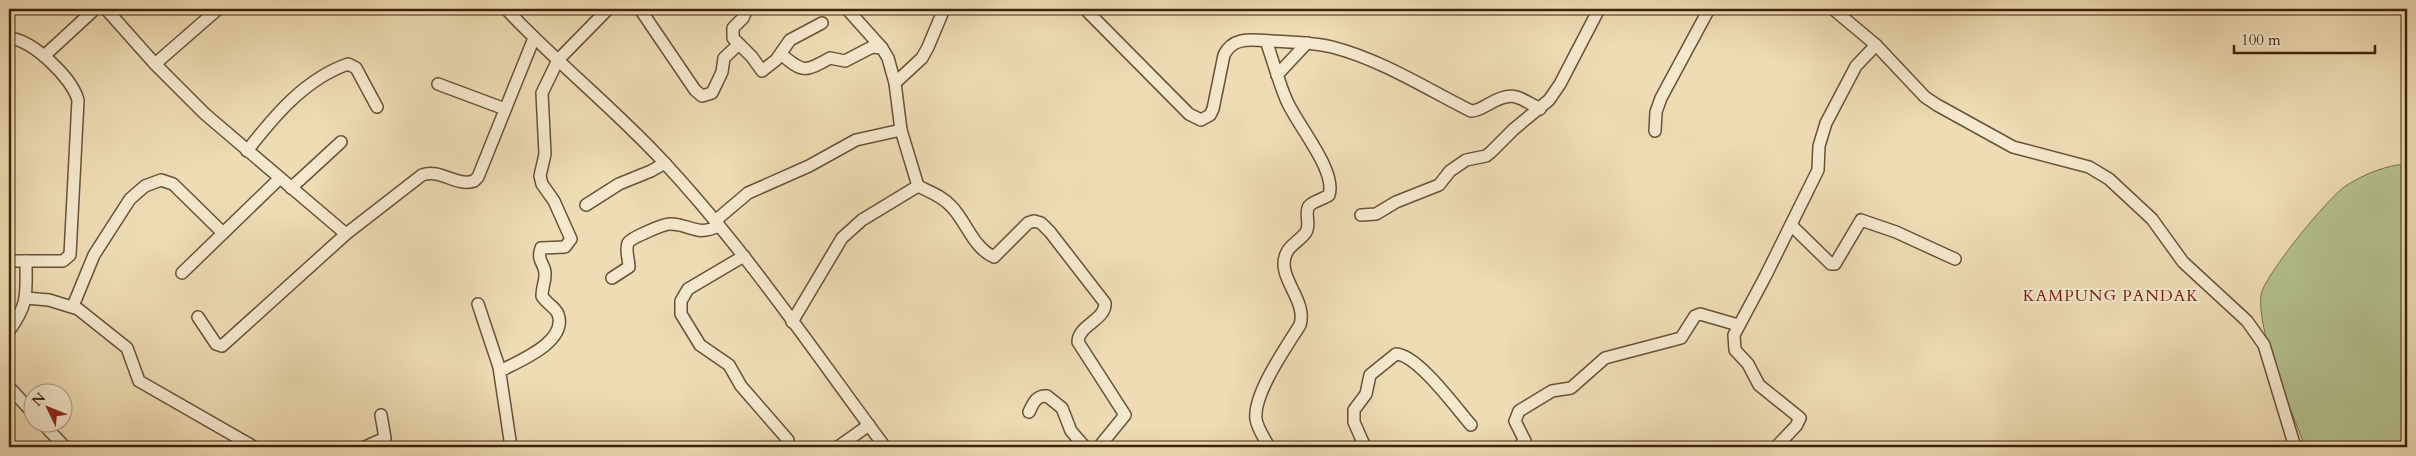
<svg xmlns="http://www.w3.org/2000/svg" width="2416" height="456" font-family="Cardo,serif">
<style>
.green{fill:#b4c190;stroke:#78724e}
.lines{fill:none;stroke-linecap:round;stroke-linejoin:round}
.minor-casing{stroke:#685237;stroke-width:14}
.minor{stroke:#f4e8ce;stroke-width:11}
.labels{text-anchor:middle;stroke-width:4.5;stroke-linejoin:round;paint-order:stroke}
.neighbourhood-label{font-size:16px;letter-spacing:1px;fill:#7a1f14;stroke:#f4e8ce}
</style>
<rect width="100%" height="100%" fill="#eedcb4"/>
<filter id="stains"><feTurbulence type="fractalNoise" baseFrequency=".004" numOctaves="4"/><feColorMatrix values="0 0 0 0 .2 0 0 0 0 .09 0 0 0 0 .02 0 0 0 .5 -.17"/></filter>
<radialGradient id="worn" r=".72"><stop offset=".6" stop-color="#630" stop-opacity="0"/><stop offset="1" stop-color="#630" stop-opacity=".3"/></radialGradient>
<path class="green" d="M2407,164V447H2305C2291,408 2257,334 2261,295C2263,277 2330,195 2347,185C2365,174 2386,165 2407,164Z"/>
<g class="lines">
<g class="minor-casing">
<g id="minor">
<path d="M106,9L155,64L205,114L346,234"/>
<path d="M506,9C555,61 610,105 659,157C743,246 812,349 885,447"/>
<path d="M640,9L695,90L702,96L712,93L722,72L724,58L739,44"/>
<path d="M747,9L743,18L733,28V38L752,57L762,71L776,60L790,40L822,23"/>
<path d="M1085,9L1189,114L1201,120L1210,115L1213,109L1224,55C1233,36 1252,40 1271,41C1291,42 1312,42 1332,47C1382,60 1425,88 1471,111C1478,111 1483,107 1489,104C1513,90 1518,97 1540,109"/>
<path d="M1833,9L1876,45L1925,97L1937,105L2013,147L2089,167L2109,179L2152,219L2183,262L2247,321L2264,345L2295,447"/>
<path d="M9,38C33,40 72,78 78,100L70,255L63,261H9"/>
<path d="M1266,41C1273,60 1278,80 1286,99C1296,124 1337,170 1329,195C1324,199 1313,201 1309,206C1304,213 1311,224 1306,232C1301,240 1291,244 1287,252C1274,276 1308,299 1300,325C1287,346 1253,394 1256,419C1257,428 1265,439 1269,447"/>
<path d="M781,54C803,73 805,72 830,58L845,61L872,47L882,48"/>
<path d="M44,56L95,9"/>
<path d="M155,64L218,9"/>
<path d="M1277,75L1307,43"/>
<path d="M895,83L922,58L928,47L944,9"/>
<path d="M438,84L505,109"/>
<path d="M1655,131L1656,112L1661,98L1709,9"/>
<path d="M247,151C274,116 305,79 348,64L356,68L377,107"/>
<path d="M918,186C930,192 942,196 951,206C966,221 973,248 994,257L1028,223L1034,221L1041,223L1050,232L1105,303C1106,320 1078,325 1078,342L1125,415L1099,447"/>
<path d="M291,188L341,142"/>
<path d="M586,205L619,184L651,171L665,163"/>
<path d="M1361,215L1376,214L1396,202L1439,185L1450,171L1466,160L1486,156L1491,152L1514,129L1549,100L1560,84L1599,9"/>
<path d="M715,221L748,193L809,166L856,140L901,130"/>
<path d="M1791,225L1831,264H1835L1861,220L1896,232L1955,259"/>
<path d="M744,256L688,289L681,301V314L700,345L729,365L741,386L788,440"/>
<path d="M182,273L280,178"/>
<path d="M612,278L629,267C629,260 625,250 628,243C631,238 663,224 670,224C691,224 695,237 719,226"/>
<path d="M26,298L49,300L78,309L127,348L139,381L254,447"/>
<path d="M478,304L499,367L511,447"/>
<path d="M73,306L94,255L130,199L145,186L161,180L173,184L223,233"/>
<path d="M198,317L216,344L222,346L346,234L422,175C440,168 456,187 474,181L478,177L534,38"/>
<path d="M792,322L842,238L862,220L918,186L901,130L895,83L888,58L882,48L847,9"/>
<path d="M9,331C29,303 26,295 26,261"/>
<path d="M500,371C519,361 568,342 558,314C555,307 546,303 542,296C542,288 545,282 545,275C546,264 536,262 541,248L565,247L571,239L554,201L542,184L540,176L545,154L542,93L558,60L608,9"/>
<path d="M9,387L32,412"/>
<path d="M1029,412C1033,404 1036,395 1047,396L1062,408L1071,431L1085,447"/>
<path d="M43,424L65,447"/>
<path d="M365,447L385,438L381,415"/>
<path d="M838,447L869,425"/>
<path d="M1365,447L1354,422V410L1366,394L1370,375L1396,354C1418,355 1456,408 1471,425"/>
<path d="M1518,447L1525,441L1515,421L1519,411L1552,391L1571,388L1605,358L1681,338L1695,316L1700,314L1738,325"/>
<path d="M1776,447L1796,426L1800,418L1759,385L1748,364L1735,350L1734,335L1765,277L1818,170L1819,146L1826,123L1856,66L1876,45"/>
</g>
</g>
<use href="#minor" class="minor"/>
</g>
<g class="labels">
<g class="neighbourhood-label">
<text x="2111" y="301">KAMPUNG PANDAK</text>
</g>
</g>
<rect width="2416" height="456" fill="none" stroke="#eedcb4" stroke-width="30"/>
<rect x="10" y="10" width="2396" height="436" fill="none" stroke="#3c240d" stroke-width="2.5"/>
<rect x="15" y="15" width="2386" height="426" fill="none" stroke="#3c240d"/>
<g transform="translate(48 408) rotate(313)"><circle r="24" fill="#f4e8ce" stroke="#aa9a81"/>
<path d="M0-4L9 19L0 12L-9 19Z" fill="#8f2418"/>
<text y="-8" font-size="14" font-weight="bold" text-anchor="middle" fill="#3c240d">N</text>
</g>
<path d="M2234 45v8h141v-8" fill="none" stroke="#3c240d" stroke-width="2.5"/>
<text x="2241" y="45" font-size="15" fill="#3c240d" stroke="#f4e8ce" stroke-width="4" paint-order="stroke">100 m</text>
<rect width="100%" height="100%" filter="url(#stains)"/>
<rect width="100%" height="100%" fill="url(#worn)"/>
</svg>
